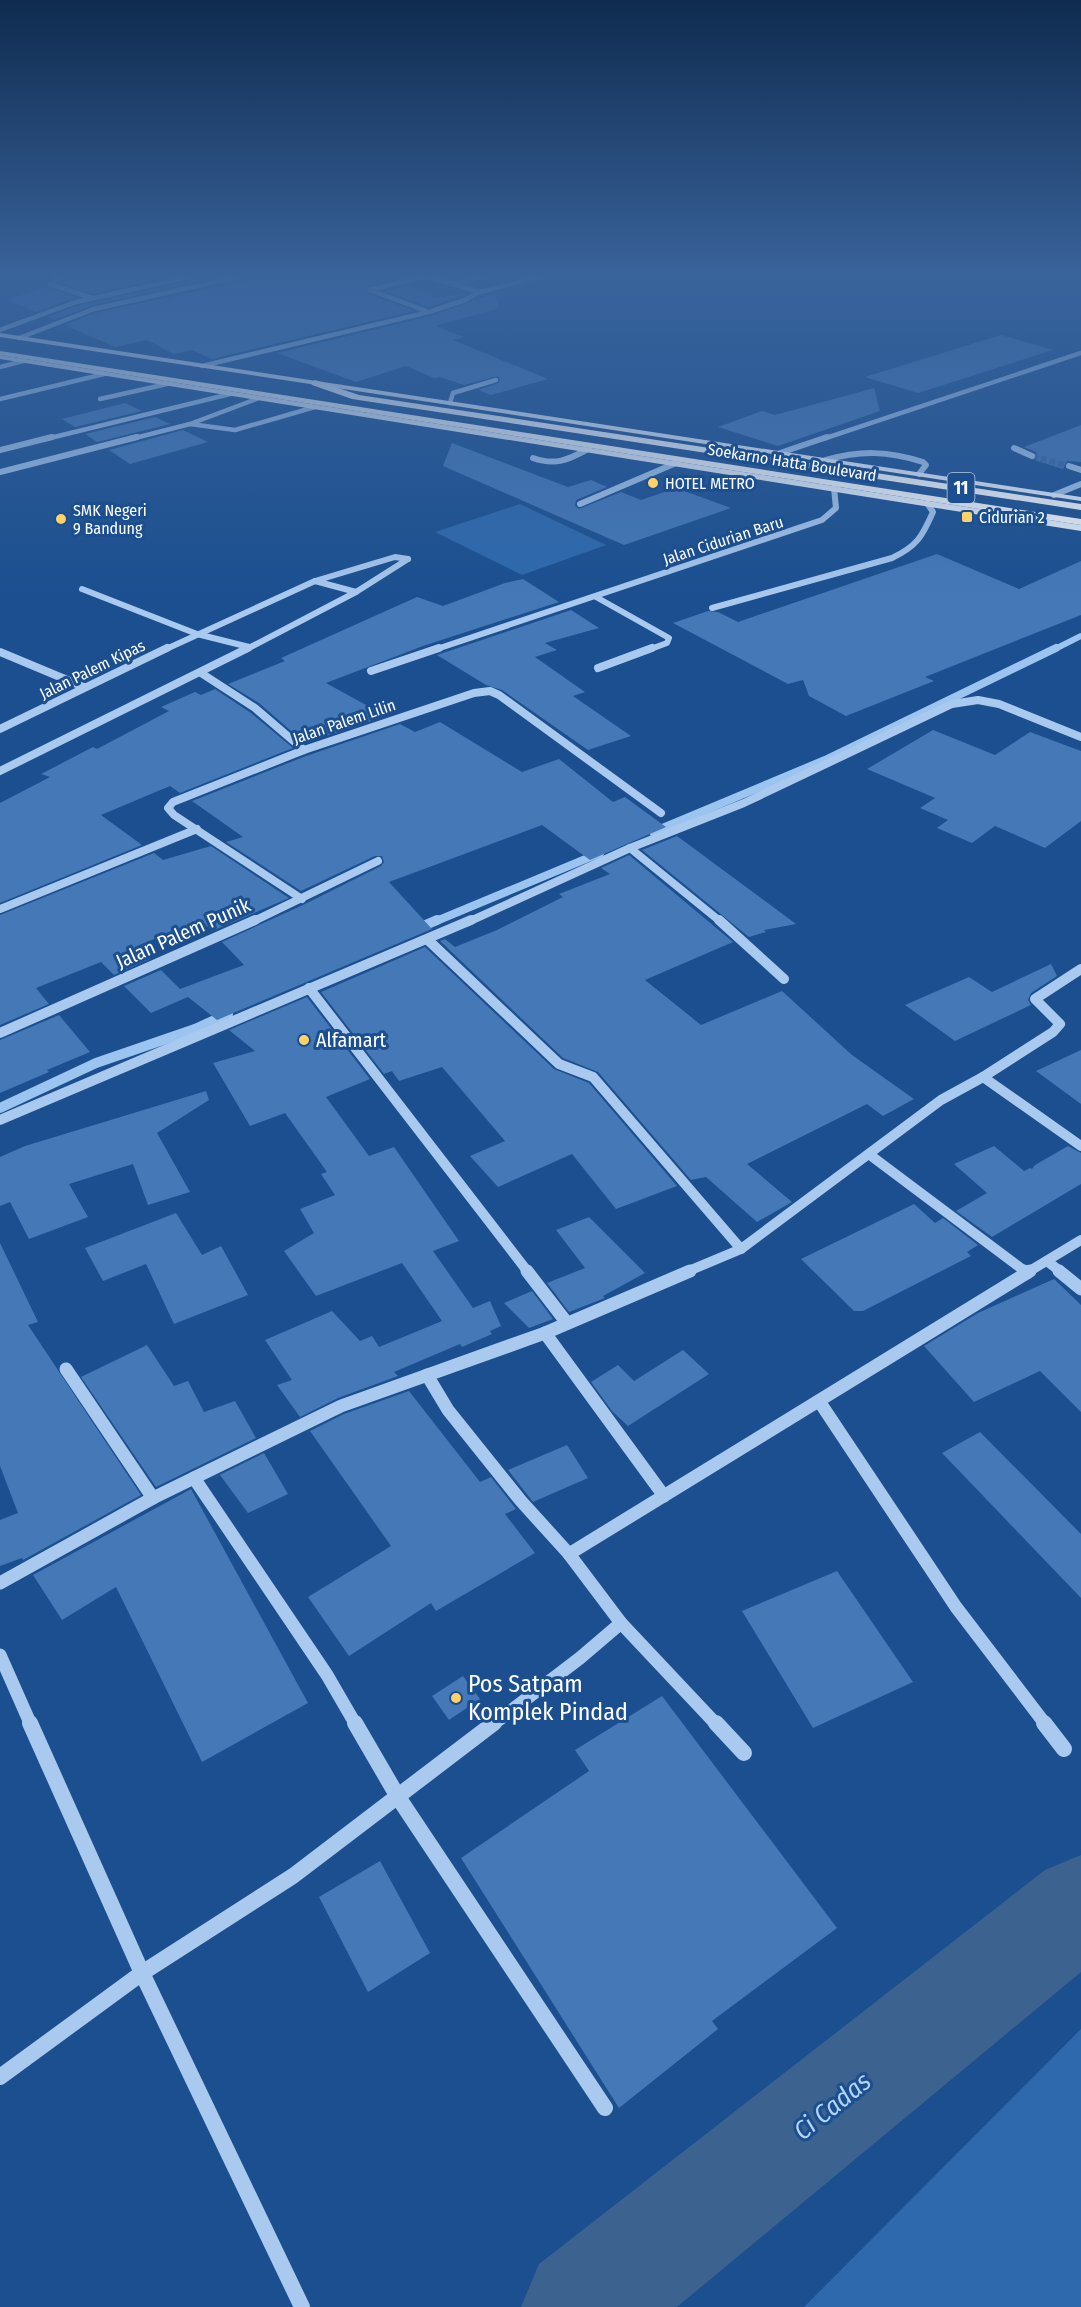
<svg xmlns="http://www.w3.org/2000/svg" width="1081" height="2307" font-family="'Fira Sans Condensed',sans-serif">
<style>
.green{fill:#2e69ad}
.lines{fill:none;stroke-linecap:round;stroke-linejoin:round}
.stream-far2{stroke:#9cc4f0;stroke-width:6}
.stream-far1{stroke:#9cc4f0;stroke-width:8}
.stream{stroke:#9cc4f0;stroke-width:10}
.river{fill:#3c6290;fill-rule:evenodd}
.building{fill:#4478b7}
.minor-tunnel{stroke:#3d69a0;stroke-width:6;stroke-dasharray:6 3;stroke-linecap:butt}
.minor-far5{stroke:#a9c9ee;stroke-width:4.5}
.minor-far4{stroke:#a9c9ee;stroke-width:6}
.minor-far3{stroke:#a9c9ee;stroke-width:8}
.minor-far2{stroke:#a9c9ee;stroke-width:10}
.minor-far1{stroke:#a9c9ee;stroke-width:13}
.minor{stroke:#a9c9ee;stroke-width:16}
.major{fill:#f0f6ff;fill-rule:evenodd}
.highway{fill:#fff;fill-rule:evenodd}
.poi-dot{fill:#ffd166;stroke:#1b4f8f;stroke-width:2}
.labels{text-anchor:middle;stroke-width:6;stroke-linejoin:round;paint-order:stroke}
.far-street-label{font-size:16px;fill:#fff;stroke:#1b4f8f}
.far-poi-label{font-size:16px;fill:#fff;stroke:#1b4f8f;text-anchor:start}
.shield{fill:#1b4f8f;stroke:#bbcadd;stroke-width:1.5}
.shield-label{font-size:18px;font-weight:bold;fill:#fff}
.street-label{font-size:20px;fill:#fff;stroke:#1b4f8f}
.poi-label{font-size:20px;fill:#fff;stroke:#1b4f8f;text-anchor:start}
.near-poi-label{font-size:24px;fill:#fff;stroke:#1b4f8f;text-anchor:start}
.near-water-label{font-size:26px;font-style:italic;fill:#b5d3f5;stroke:#1b4f8f}
</style>
<rect width="100%" height="100%" fill="#1b4f8f"/>
<g class="green">
<path d="M520,504L606,545L522,575L435,532Z"/>
<path d="M1081,2029V2307H804Z"/>
</g>
<g class="lines">
<path class="stream-far2" d="M1053,650L1081,636"/>
<g class="stream-far1">
<path d="M653,832L825,760L1056,648"/>
<path d="M434,922L600,853"/>
</g>
<g class="stream">
<path d="M414,930L437,920"/>
<path d="M0,1108L96,1063L195,1029L228,1014"/>
</g>
<path class="river" d="M1081,1855V1972L677,2307H521L539,2264L1045,1870Z"/>
</g>
<g class="building">
<path d="M85,275H179L93,294L60,283Z"/>
<path d="M202,275H227L93,305L54,320L48,317L77,306L199,279Z"/>
<path d="M271,275H379L393,279L368,286L367,293L414,311L212,359L192,350L174,354L147,340L115,347L65,325L95,313Z"/>
<path d="M409,285L432,293L433,298L468,293L429,307L385,291Z"/>
<path d="M46,286L76,297L36,312L8,300Z"/>
<path d="M495,293L499,308L435,326L464,337L453,340L548,379L491,395L478,390L499,383L500,379L498,376L464,385L440,377L434,378L406,366L356,382L277,353L430,316Z"/>
<path d="M1001,335L1053,350L918,393L865,377Z"/>
<path d="M874,388L880,411L778,446L718,427L762,411L775,415Z"/>
<path d="M125,403L142,411L75,427L62,419Z"/>
<path d="M155,417L170,424L97,442L85,434Z"/>
<path d="M1081,425V462L1067,461L1063,469L1035,460L1037,456L1036,452L1024,447Z"/>
<path d="M183,430L208,442L130,464L109,450Z"/>
<path d="M452,443L568,487L591,480L607,487L576,500L575,506L579,509L621,492L641,500L676,488L731,508L624,545L443,466Z"/>
<path d="M937,554L1019,589L1081,561V615L925,677L934,681L846,716L809,696L803,680L788,684L673,623L708,611L718,612L738,622Z"/>
<path d="M523,579L559,602L423,646L326,683L386,716L305,743L259,703L228,684L285,661L281,658L417,597L443,606L505,583Z"/>
<path d="M571,610L599,628L545,643L557,650L535,657L585,692L573,696L631,736L588,750L502,690L486,685L437,655Z"/>
<path d="M215,689L251,713L293,748L180,793L170,786L101,815L142,845L0,903V803L50,777L41,774L93,747L97,749L169,711L161,707L195,692L201,695Z"/>
<path d="M440,722L522,772L559,759L613,802L625,797L666,827L590,860L542,825L389,882L432,929L217,1020L188,997L151,1013L124,986L161,970L180,989L244,965L222,942L305,904L381,866L384,862L382,856H375L301,891L226,842L243,837L192,801L306,756L400,724L415,732Z"/>
<path d="M933,730L995,755L1030,732L1081,751V821L1045,848L995,826L972,843L937,828L948,820L920,808L935,798L867,769Z"/>
<path d="M677,836L796,924L764,930L766,932L749,937L642,850Z"/>
<path d="M211,846L289,898L212,931L201,920L137,946L150,959L114,975L101,962L36,988L49,1004L0,1025V915L154,853L163,860Z"/>
<path d="M629,855L733,942L645,980L701,1025L782,991L852,1055L914,1099L883,1116L867,1104L747,1164L792,1202L757,1222L706,1177L691,1180L598,1072L563,1058L440,941L445,939L455,947L497,930L563,897L559,894L610,874L601,868Z"/>
<path d="M425,947L554,1069L589,1083L677,1186L616,1209L572,1154L498,1187L470,1156L505,1141L442,1067L399,1081L392,1071L384,1074L321,992Z"/>
<path d="M1051,964L1057,976L1031,993L1028,1000L1031,1005L955,1041L905,1005L969,977L992,992Z"/>
<path d="M307,997L370,1079L326,1097L369,1156L394,1147L459,1241L433,1251L473,1308L490,1301L501,1326L490,1331L492,1334L462,1347L460,1344L394,1372L398,1376L338,1398L300,1417L277,1385L292,1380L265,1340L332,1311L360,1341L372,1336L379,1347L442,1321L402,1263L316,1296L284,1251L314,1233L300,1209L335,1195L321,1174L327,1172L285,1113L250,1126L213,1063L255,1051L229,1030Z"/>
<path d="M59,1015L90,1052L47,1070L49,1072L0,1093V1040Z"/>
<path d="M1081,1050V1104L1036,1071Z"/>
<path d="M206,1091L209,1100L157,1133L190,1192L148,1205L133,1164L69,1184L88,1217L29,1239L10,1202L0,1206V1157L25,1146Z"/>
<path d="M994,1146L1024,1171L1030,1168L1032,1169L1035,1165L1068,1146L1081,1153V1184L992,1237L956,1211L987,1193L954,1164Z"/>
<path d="M914,1204L935,1223L943,1218L978,1245L967,1252L971,1256L863,1311H854L801,1259Z"/>
<path d="M176,1213L202,1255L221,1246L248,1295L174,1324L146,1264L103,1281L85,1248Z"/>
<path d="M589,1217L645,1273L603,1296L605,1298L569,1312L547,1283L585,1268L556,1230Z"/>
<path d="M0,1243L38,1322L28,1325L141,1495L23,1560L22,1558L0,1566V1520L18,1513L0,1466Z"/>
<path d="M1054,1279L1081,1305V1412L1040,1371L974,1402L924,1346L978,1313Z"/>
<path d="M532,1291L553,1319L529,1328L504,1303Z"/>
<path d="M147,1345L174,1386L188,1381L204,1412L235,1401L256,1438L156,1487L81,1377Z"/>
<path d="M683,1350L709,1374L628,1426L612,1411L591,1382L618,1365L634,1381Z"/>
<path d="M409,1391L480,1482L491,1477L516,1509L505,1514L535,1553L436,1611L431,1603L349,1656L308,1597L391,1546L310,1431L344,1414Z"/>
<path d="M980,1432L1081,1534V1598L942,1453Z"/>
<path d="M567,1445L588,1478L533,1502L508,1470Z"/>
<path d="M264,1453L288,1494L248,1513L220,1475L207,1481Z"/>
<path d="M191,1489L308,1703L202,1762L116,1587L62,1620L33,1575Z"/>
<path d="M837,1571L913,1682L813,1728L742,1611Z"/>
<path d="M463,1676L480,1699L449,1720L432,1696Z"/>
<path d="M662,1696L837,1928L712,2021L718,2029L619,2108L461,1858L589,1771L575,1750Z"/>
<path d="M380,1861L430,1953L368,1992L319,1897Z"/>
</g>
<g class="lines">
<path class="minor-tunnel" d="M1032,456L1069,466"/>
<g class="minor-far5">
<path d="M71,275L60,277L50,284L92,298"/>
<path d="M453,284L488,275"/>
<path d="M370,290L426,276L480,292"/>
<path d="M370,290L429,312"/>
<path d="M0,330L76,302L198,275"/>
<path d="M19,338L94,309L246,275"/>
<path d="M202,366L429,312L465,300L480,292L545,275"/>
<path d="M0,367L23,361"/>
<path d="M0,399L104,374"/>
<path d="M100,399L167,384"/>
<path d="M450,403L453,393L496,380"/>
<path d="M190,424L259,398"/>
<path d="M46,439L230,394"/>
<path d="M131,439L190,424L235,430L315,407"/>
<path d="M823,439L1081,353"/>
</g>
<g class="minor-far4">
<path d="M1014,448L1032,456"/>
<path d="M0,450L52,437"/>
<path d="M780,453L827,437"/>
<path d="M533,458C555,466 568,460 588,449"/>
<path d="M826,460C861,450 888,451 923,462L926,465L919,474"/>
<path d="M1069,466L1081,470"/>
<path d="M0,472L137,437"/>
<path d="M1054,495L1081,484"/>
<path d="M580,504L676,463"/>
<path d="M315,581L356,592"/>
<path d="M82,589L197,634L249,647"/>
<path d="M596,597L669,638L667,643L648,650"/>
<path d="M712,608L892,558C917,546 922,537 933,512L927,503"/>
<path d="M164,650L315,581L395,557L408,559"/>
<path d="M245,650L356,592L408,559"/>
<path d="M434,650L822,520L836,508L834,488"/>
</g>
<g class="minor-far3">
<path d="M0,652L84,687"/>
<path d="M598,668L652,648"/>
<path d="M371,671L439,648"/>
<path d="M201,673L255,708L304,750"/>
<path d="M0,729L167,648"/>
<path d="M0,771L248,648"/>
<path d="M630,848L721,922"/>
<path d="M302,899L174,815L168,808L173,802L304,750L474,693L490,691L499,695L661,813"/>
<path d="M0,909L197,829"/>
<path d="M252,922L378,861"/>
<path d="M468,922L630,848L744,803L952,704L978,700L999,704L1081,737"/>
</g>
<g class="minor-far2">
<path d="M719,920L784,979"/>
<path d="M428,940L559,1064L593,1077L741,1249"/>
<path d="M309,988L528,1272"/>
<path d="M0,1033L255,920"/>
<path d="M983,1077L1081,1146"/>
<path d="M0,1120L471,920"/>
<path d="M870,1155L1026,1272"/>
<path d="M1047,1261L1061,1272"/>
<path d="M686,1272L741,1249L941,1100L983,1077L1053,1032L1060,1024L1035,999L1081,969"/>
<path d="M1028,1272L1081,1240"/>
</g>
<g class="minor-far1">
<path d="M527,1271L567,1323"/>
<path d="M1024,1271L1027,1273"/>
<path d="M1059,1271L1081,1289"/>
<path d="M545,1333L664,1496"/>
<path d="M66,1369L153,1498"/>
<path d="M427,1375L448,1410L521,1501L569,1554L621,1623L717,1725"/>
<path d="M819,1401L956,1607L1046,1725"/>
<path d="M194,1478L327,1675L356,1725"/>
<path d="M569,1554L1030,1271"/>
<path d="M0,1583L153,1498L341,1406L545,1333L690,1271"/>
<path d="M0,1655L31,1725"/>
<path d="M492,1725L580,1658L621,1623"/>
</g>
<g class="minor">
<path d="M30,1723L142,1973L302,2307"/>
<path d="M355,1723L398,1797L605,2108"/>
<path d="M716,1723L744,1753"/>
<path d="M1044,1723L1064,1749"/>
<path d="M0,2077L142,1973L293,1876L494,1723"/>
</g>
<g class="major">
<path d="M0,333L1081,497V501L0,337Z"/>
<path d="M0,355L1081,525V531L0,359Z"/>
</g>
<g class="highway">
<path d="M0,351L1081,519V525L0,355Z"/>
<path d="M315,380L359,395L1081,504V510L352,399L312,385L311,383Z"/>
</g>
</g>
<linearGradient id="sky" x2="0" y2="1"><stop stop-color="#0f2b4f"/><stop offset="0.46" stop-color="#39639b"/><stop offset="1" stop-color="#39639b" stop-opacity="0"/></linearGradient>
<rect width="1081" height="598" fill="url(#sky)"/>
<g class="poi-dot">
<circle cx="653" cy="483" r="6"/>
<rect x="961" y="511" width="12" height="12" rx="3"/>
<circle cx="61" cy="519" r="6"/>
<circle cx="304" cy="1040" r="6"/>
<circle cx="456" cy="1698" r="6"/>
</g>
<g class="labels">
<g class="far-street-label">
<text transform="translate(792 462) rotate(9)" y="6">Soekarno Hatta Boulevard</text>
<text transform="translate(723 540) rotate(-18)" y="6">Jalan Cidurian Baru</text>
<text transform="translate(92 669) rotate(-26)" y="6">Jalan Palem Kipas</text>
<text transform="translate(344 721) rotate(-19)" y="6">Jalan Palem Lilin</text>
</g>
<g class="far-poi-label">
<text x="665" y="489">HOTEL METRO</text>
<text x="73" y="516">SMK Negeri<tspan x="73" dy="18">9 Bandung</tspan></text>
<text x="979" y="523">Cidurian 2</text>
</g>
<rect class="shield" x="947.5" y="473" width="27" height="30" rx="4.5"/>
<g class="shield-label">
<text x="961" y="494">11</text>
</g>
<g class="street-label">
<text transform="translate(183 933) rotate(-24)" y="7">Jalan Palem Punik</text>
</g>
<g class="poi-label">
<text x="316" y="1047">Alfamart</text>
</g>
<g class="near-poi-label">
<text x="468" y="1692">Pos Satpam<tspan x="468" dy="28">Komplek Pindad</tspan></text>
</g>
<g class="near-water-label">
<text transform="translate(832 2106) rotate(-39)" y="9">Ci Cadas</text>
</g>
</g>
</svg>
